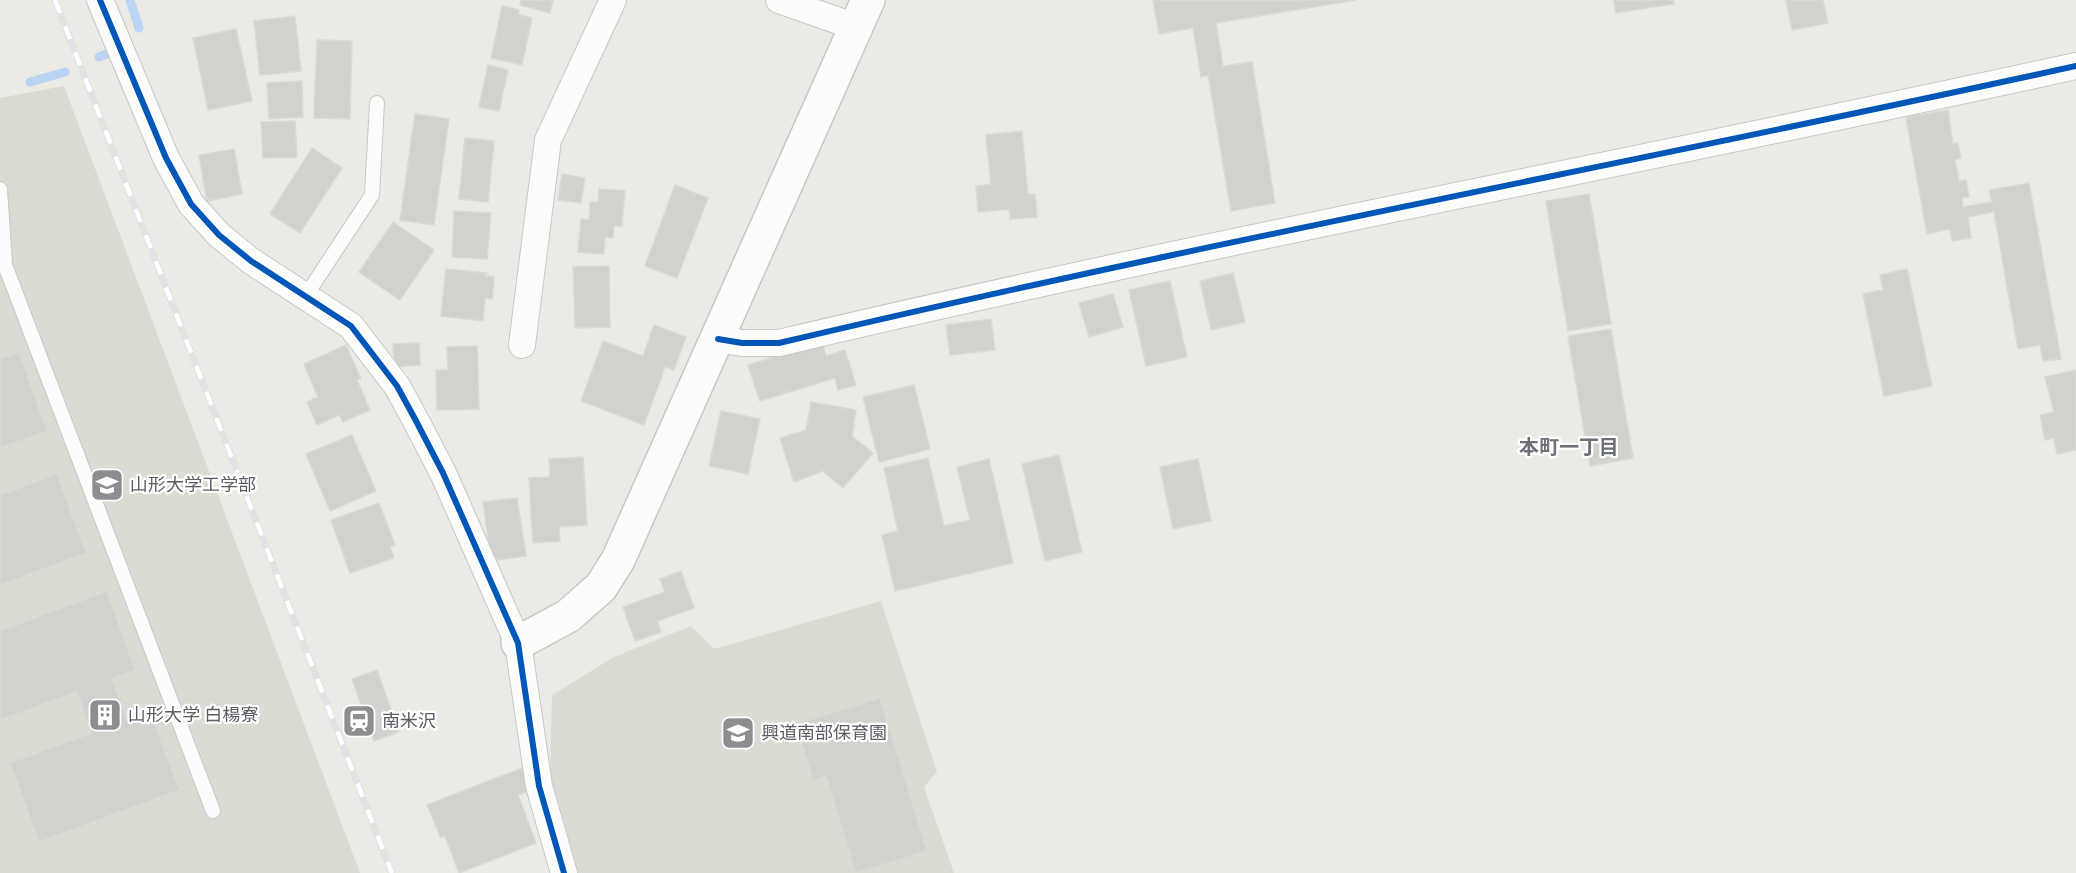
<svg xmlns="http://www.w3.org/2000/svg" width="2076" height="873" font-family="Overpass,'Noto Sans JP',sans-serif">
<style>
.education{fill:#dbdad3}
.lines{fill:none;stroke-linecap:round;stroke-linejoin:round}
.stream{stroke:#bbd4f3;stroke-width:9}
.building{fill:#d1d1ce;stroke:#dad9d4;stroke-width:1.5}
.lane-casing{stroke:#c7c7c7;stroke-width:16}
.street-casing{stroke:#c7c7c7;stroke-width:28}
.secondary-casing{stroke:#c8c7c6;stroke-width:36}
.lane{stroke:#fcfcfb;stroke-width:14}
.street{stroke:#fcfcfb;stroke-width:26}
.secondary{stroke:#fcfcfb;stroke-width:33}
.rail-casing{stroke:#e2e2e2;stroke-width:7}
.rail{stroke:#fff;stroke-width:4.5;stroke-dasharray:14;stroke-linecap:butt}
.cycleway-casing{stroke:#fff;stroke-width:10}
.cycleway{stroke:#0057b8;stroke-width:6}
.labels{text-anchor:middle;stroke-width:4.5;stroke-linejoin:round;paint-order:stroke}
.poi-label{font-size:18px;fill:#5b5d63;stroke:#fff;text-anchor:start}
.neighbourhood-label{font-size:20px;font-weight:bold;fill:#6c6f75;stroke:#fff}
</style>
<rect width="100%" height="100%" fill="#ebeae5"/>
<g class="education">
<path d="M64,86L360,873H0V98Z"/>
<path d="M881,601L937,772L924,787L954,873H578L550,775L552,695L614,657L691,626L714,649Z"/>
</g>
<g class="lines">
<g class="stream">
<path d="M130,0L139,28"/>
<path d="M99,57L109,53"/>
<path d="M30,82L65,72"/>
</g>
</g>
<g class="building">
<path d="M521,0H553L550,13L520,5Z"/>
<path d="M1153,0H1356L1216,23L1223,66L1252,62L1275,203L1231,211L1208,75L1201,77L1193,28L1159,34Z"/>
<path d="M1614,0H1673L1674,4L1616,13Z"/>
<path d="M1786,0H1823L1828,23L1792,30Z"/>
<path d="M502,6L519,10L518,14L532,18L522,65L491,58Z"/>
<path d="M295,16L301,71L260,75L254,21Z"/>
<path d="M236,29L252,101L208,110L193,38Z"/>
<path d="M317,40L352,41L350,119L314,118Z"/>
<path d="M488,65L508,70L499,111L479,107Z"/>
<path d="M302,81L303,117L269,119L267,83Z"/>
<path d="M1948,110L1953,144L1958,143L1961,158L1955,160L1959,181L1966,180L1969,197L1962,198L1963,207L1992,202L1989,190L2029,183L2061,359L2043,361L2040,345L2018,349L1994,212L1968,217L1971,238L1952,241L1950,229L1927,234L1906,117Z"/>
<path d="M415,114L449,119L434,225L400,220Z"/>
<path d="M295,121L297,157L263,158L261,122Z"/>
<path d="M1022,131L1028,194H1035L1037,217L1010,219L1009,209L978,212L976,186L991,184L986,135Z"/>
<path d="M465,138L494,141L488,202L459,199Z"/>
<path d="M312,148L342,168L300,233L270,214Z"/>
<path d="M234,149L242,194L207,201L199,155Z"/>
<path d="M562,174L585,178L581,203L558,200Z"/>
<path d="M675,185L708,198L677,278L645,266Z"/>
<path d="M599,189L625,191L622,226H614L613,238L605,237L604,254L578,252L581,219L589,220L590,202H598Z"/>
<path d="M1589,194L1611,324L1568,331L1546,201Z"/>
<path d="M454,211L491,213L487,259L452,257Z"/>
<path d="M393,222L434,250L400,300L359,272Z"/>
<path d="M609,266L610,327L575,328L573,267Z"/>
<path d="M446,269L487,273L486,276L494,277L492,299L485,298L483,321L441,316Z"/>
<path d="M1907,269L1932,386L1884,396L1863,294L1883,290L1880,275Z"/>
<path d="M1233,273L1245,322L1211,330L1200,281Z"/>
<path d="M1170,281L1187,357L1146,366L1129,290Z"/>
<path d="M1113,294L1123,327L1089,337L1079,303Z"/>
<path d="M991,319L995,350L950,355L946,325Z"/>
<path d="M654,325L686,337L674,370L665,367L644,425L581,401L603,341L643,356Z"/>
<path d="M1611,329L1633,458L1590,466L1568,336Z"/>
<path d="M822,342L826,356L845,350L856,385L838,390L835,378L760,401L748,365Z"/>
<path d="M419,343L420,365L394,367L393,344Z"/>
<path d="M346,345L361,379L357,380L370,410L343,422L339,415L317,425L307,402L318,397L304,364Z"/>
<path d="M477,346L479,409L437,410L436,370H448L447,347Z"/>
<path d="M19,352L47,431L0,448V359Z"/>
<path d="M2076,370V450L2057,454L2054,438L2045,440L2040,415L2054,412L2045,377Z"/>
<path d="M914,385L930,449L879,462L863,397Z"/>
<path d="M811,402L856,410L852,436L873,453L843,488L823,471L794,482L780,438L806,430Z"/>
<path d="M721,411L760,419L748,474L709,466Z"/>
<path d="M352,435L376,491L330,511L306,454Z"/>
<path d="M1059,455L1082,552L1045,561L1022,464Z"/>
<path d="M583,457L587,525L559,527L560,541L533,543L529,478L550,477L549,459Z"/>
<path d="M928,458L944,526L970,520L957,467L989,459L1013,563L895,591L882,535L898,531L884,468Z"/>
<path d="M1198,459L1211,521L1173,529L1160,467Z"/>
<path d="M57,474L86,553L0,585V495Z"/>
<path d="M517,498L526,556L491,561L483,502Z"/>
<path d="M379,503L395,545L390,547L394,558L350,573L331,520Z"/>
<path d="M681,571L694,608L657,621L661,632L635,641L623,607L665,592L660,579Z"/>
<path d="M107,591L135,670L112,679L127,720L150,711L179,790L39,842L10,763L91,733L77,692L0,720V631Z"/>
<path d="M377,670L399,732L374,741L352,679Z"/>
<path d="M880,698L927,851L856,873L826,776L813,780L796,724Z"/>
<path d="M522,768L531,790L518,795L536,843L459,873L445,836L441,838L427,805Z"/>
</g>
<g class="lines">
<g class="lane-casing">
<g id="lane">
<path d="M0,189L5,265L213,811"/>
<path d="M305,297L372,195L377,103"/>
</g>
</g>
<g class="street-casing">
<g id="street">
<path d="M100,0L166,158L191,204L219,235L251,261L351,326L397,386L415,419L443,473L518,643L539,786L564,873"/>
<path d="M779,0L856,27"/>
<path d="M718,339L742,343H779C1209,241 1644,161 2076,66"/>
<path d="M522,345L548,140L613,0"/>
</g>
</g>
<g class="secondary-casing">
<path id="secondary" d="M518,643L568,616L601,587L618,560L868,0"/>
</g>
<use href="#lane" class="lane"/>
<use href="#street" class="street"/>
<use href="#secondary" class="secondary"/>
<g class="rail-casing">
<path id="rail" d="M55,0L392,873"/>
</g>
<use href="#rail" class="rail"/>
<g class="cycleway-casing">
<g id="cycleway">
<path d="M100,0L166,158L191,204L219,235L251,261L351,326L397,386L415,419L443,473L518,643L539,786L564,873"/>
<path d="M718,339L742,343H779C1209,241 1644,161 2076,66"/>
</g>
</g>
<use href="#cycleway" class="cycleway"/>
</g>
<defs>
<g id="university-square" transform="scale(1.725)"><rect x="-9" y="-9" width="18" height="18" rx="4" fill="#8d8e90" stroke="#fff"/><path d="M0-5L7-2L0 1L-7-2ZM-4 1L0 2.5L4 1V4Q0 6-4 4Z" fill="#fff"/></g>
<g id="building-square" transform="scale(1.725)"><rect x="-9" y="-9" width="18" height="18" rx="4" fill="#8d8e90" stroke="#fff"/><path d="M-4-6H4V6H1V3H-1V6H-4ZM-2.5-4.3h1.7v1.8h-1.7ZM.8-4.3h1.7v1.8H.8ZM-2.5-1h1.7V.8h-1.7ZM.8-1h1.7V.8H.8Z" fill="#fff"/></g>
<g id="station-square" transform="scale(1.725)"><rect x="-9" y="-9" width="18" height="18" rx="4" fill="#8d8e90" stroke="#fff"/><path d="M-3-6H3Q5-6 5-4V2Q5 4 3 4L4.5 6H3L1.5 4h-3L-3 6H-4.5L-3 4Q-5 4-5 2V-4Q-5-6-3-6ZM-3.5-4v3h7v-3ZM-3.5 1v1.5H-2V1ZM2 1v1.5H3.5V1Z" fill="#fff"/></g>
<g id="school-square" transform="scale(1.725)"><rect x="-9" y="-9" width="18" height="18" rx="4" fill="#8d8e90" stroke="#fff"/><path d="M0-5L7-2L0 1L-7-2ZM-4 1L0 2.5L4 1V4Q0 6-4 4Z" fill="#fff"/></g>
</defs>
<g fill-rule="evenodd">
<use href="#university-square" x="107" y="485"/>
<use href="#building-square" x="105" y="715"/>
<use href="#station-square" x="359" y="721"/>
<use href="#school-square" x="738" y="733"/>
</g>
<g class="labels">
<g class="poi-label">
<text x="130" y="491">山形大学工学部</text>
<text x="128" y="721">山形大学 白楊寮</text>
<text x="382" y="727">南米沢</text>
<text x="761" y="739">興道南部保育園</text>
</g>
<g class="neighbourhood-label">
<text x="1569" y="454">本町一丁目</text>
</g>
</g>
</svg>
